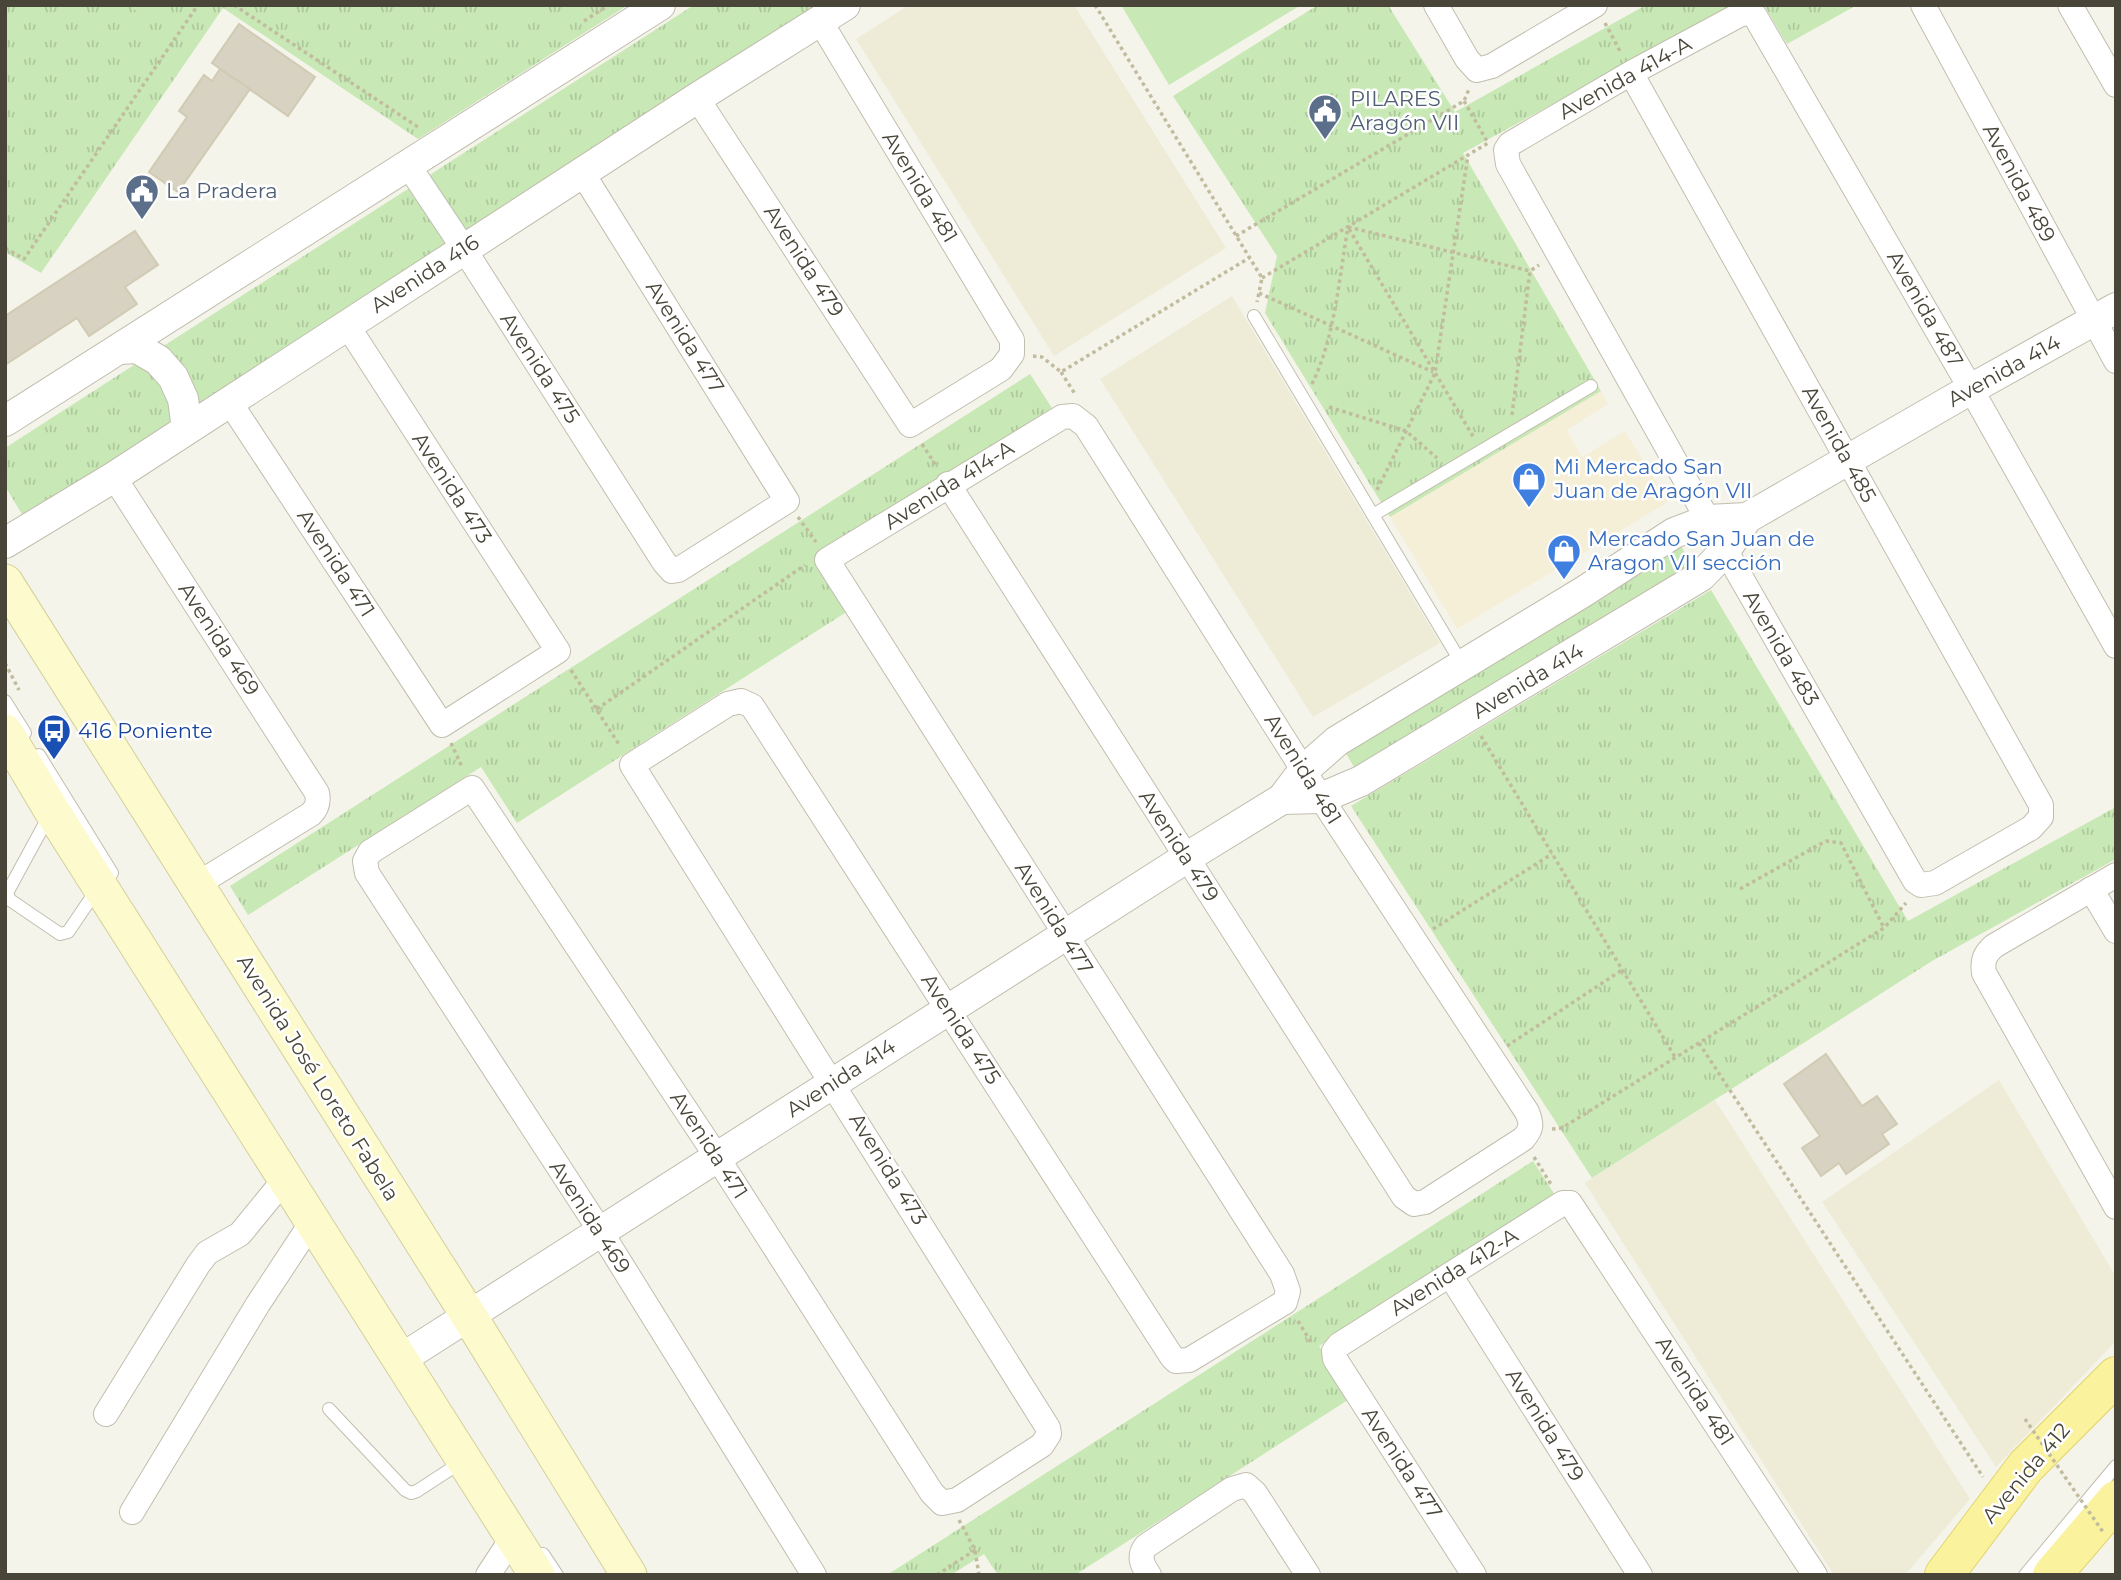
<svg xmlns="http://www.w3.org/2000/svg" width="2121" height="1580" font-family="Montserrat,sans-serif">
<style>
.commercial{fill:#f6efd8}
.education{fill:#eeebd6}
.grass{fill:url(#grass-tufts)}
.garden{fill:#c8e8b5}
.building{fill:#d7d2c1;stroke:#d1cbb4;stroke-width:2}
.lines{fill:none;stroke-linecap:round;stroke-linejoin:round}
.service-casing{stroke:#c1beae;stroke-width:14}
.minor-casing{stroke:#c1beae;stroke-width:26}
.tertiary-casing{stroke:#c1beae;stroke-width:32}
.secondary-casing{stroke:#d3cf9c;stroke-width:37}
.primary-casing{stroke:#e1d46d;stroke-width:40}
.path{stroke:#c2bc9f;stroke-width:3.5;stroke-dasharray:3.5 3.5;stroke-linecap:butt}
.service{stroke:#fff;stroke-width:12}
.minor{stroke:#fff;stroke-width:24}
.tertiary{stroke:#fff;stroke-width:30}
.secondary{stroke:#fdfbcd;stroke-width:35}
.primary{stroke:#fbf29e;stroke-width:38}
.path-bridge{stroke:#c2bc9f;stroke-width:3.5;stroke-dasharray:3.5 3.5;stroke-linecap:butt}
.labels{text-anchor:middle;stroke-width:5;stroke-linejoin:round;paint-order:stroke}
.street-label{font-size:21px;fill:#494639;stroke:#fff}
.service-label{font-size:21px;fill:#4e5e75;stroke:#fff;text-anchor:start}
.shop-label{font-size:21px;fill:#366cbe;stroke:#fff;text-anchor:start}
.transit-label{font-size:21px;fill:#164399;stroke:#fff;text-anchor:start}
</style>
<defs>
<pattern id="grass-tufts" width="24" height="20" patternUnits="userSpaceOnUse" patternTransform="scale(1.75)"><rect width="24" height="20" fill="#c8e8b5"/><path d="M3 7l-1-3M5 7V3M7 7l1-3M15 17l-1-3M17 17v-4M19 17l1-3" fill="none" stroke="#adc89c"/></pattern>
</defs>
<rect width="100%" height="100%" fill="#f5f4eb"/>
<path class="commercial" d="M1601,391L1608,404L1567,430L1582,457L1625,431L1668,502L1457,629L1390,517Z"/>
<g class="education">
<path d="M909,5H1074L1226,248L1054,356L856,39Z"/>
<path d="M1232,296L1440,643L1313,717L1100,379Z"/>
<path d="M1999,1080L2116,1277V1341L1996,1467L1822,1202Z"/>
<path d="M1715,1100L1970,1499L1905,1575H1834L1585,1183Z"/>
</g>
<g class="grass">
<path d="M5,5H628L418,139L223,8L41,273L5,252Z"/>
<path d="M694,5H833L26,521L5,486V448Z"/>
<path d="M1318,5H1388L1455,112L1646,5H1735L1463,153L1601,391L1390,517L1265,313L1277,256L1173,96Z"/>
<path d="M1764,5H1857L1787,44Z"/>
<path d="M1030,374L1052,408L816,559L848,611L517,823L481,767L248,915L230,886Z"/>
<path d="M1680,544L1697,575L1359,776L1339,741Z"/>
<path d="M1711,590L1908,921L2116,807V859L1932,961L1592,1178L1351,806Z"/>
<path d="M1533,1161L1555,1195L1319,1346L1351,1398L1075,1575H998L984,1554L951,1575H887Z"/>
</g>
<g class="garden">
<path d="M128,5H168L155,24Z"/>
<path d="M493,5H530L517,23Z"/>
<path d="M1121,5H1301L1169,85Z"/>
</g>
<g class="building">
<path d="M239,24L315,77L288,116L212,63Z"/>
<path d="M220,69L250,89L178,192L149,172L187,117L179,111L204,75L212,81Z"/>
<path d="M135,231L158,265L125,287L137,304L89,336L77,318L5,365V316Z"/>
<path d="M1826,1054L1862,1106L1877,1096L1897,1124L1882,1134L1889,1144L1846,1174L1839,1163L1821,1176L1802,1148L1820,1136L1784,1084Z"/>
</g>
<g class="lines">
<g class="service-casing">
<g id="service">
<path d="M1254,316L1462,664"/>
<path d="M1373,515L1591,386"/>
<path d="M5,701L25,733"/>
<path d="M39,755L112,873"/>
<path d="M50,814L7,893L10,900L60,934L68,932L98,888"/>
<path d="M329,1409L405,1490L411,1493L417,1491L463,1461"/>
<path d="M543,1554L557,1575"/>
<path d="M2025,1575L2116,1466"/>
</g>
</g>
<g class="minor-casing">
<g id="minor">
<path d="M1436,5L1467,59L1477,70L1492,66L1595,5"/>
<path d="M1923,5L2116,361"/>
<path d="M2070,5L2116,85"/>
<path d="M1631,73L2041,805V817L2031,828L1935,883L1921,885L1915,881L1708,520L1508,164L1506,150L1510,144L1631,73L1741,14L1749,13L1755,16L1971,389L2116,646"/>
<path d="M697,98L910,425L1001,369L1012,354V340L820,21"/>
<path d="M408,165L464,249L664,562L672,571L678,570L787,501L583,174"/>
<path d="M229,401L442,725L558,651L347,325"/>
<path d="M114,477L317,793C319,802 317,808 311,814L196,885"/>
<path d="M2116,875L1994,946C1985,954 1982,960 1984,973L2116,1207"/>
<path d="M2091,889L2116,931"/>
<path d="M1450,1275L1640,1575"/>
<path d="M106,1414L198,1265L207,1253L240,1234L285,1179"/>
<path d="M132,1512L258,1304L312,1222"/>
<path d="M488,1575L513,1537"/>
<path d="M814,1575L601,1232L367,873L365,861L370,852L472,788L717,1157L932,1493L942,1503L957,1500L1042,1445L1049,1434L1048,1428L632,765L728,704L741,701L752,706L1172,1357L1176,1361L1189,1360L1285,1302L1288,1291L1282,1274L827,560L1062,417L1073,416L1086,426L1321,798L1527,1112C1532,1124 1532,1129 1523,1139L1425,1202L1414,1204L1404,1197L948,484"/>
<path d="M1149,1575C1142,1565 1138,1556 1146,1546L1232,1489L1246,1485L1255,1493L1308,1575"/>
<path d="M1474,1575L1335,1359L1334,1351L1339,1345L1563,1203H1570L1815,1575"/>
</g>
</g>
<g class="tertiary-casing">
<g id="tertiary">
<path d="M119,349L137,348L158,360L173,377L183,399L187,429"/>
<path d="M5,421L660,5"/>
<path d="M5,543L114,477L697,98L845,5"/>
<path d="M1282,799L1321,798L1361,781L1701,576L1725,551L1747,518L1971,389L2116,308"/>
<path d="M401,1359L1186,858L1282,799L1304,770L1337,741L1583,592L1674,533L1708,520L1747,518"/>
</g>
</g>
<g class="secondary-casing">
<g id="secondary">
<path d="M5,582L469,1316L629,1575"/>
<path d="M5,732L52,811L537,1575"/>
</g>
</g>
<g class="primary-casing">
<g id="primary">
<path d="M1944,1575L2026,1466L2116,1376"/>
<path d="M2052,1575L2116,1500"/>
</g>
</g>
<g class="path">
<path d="M234,5L418,127"/>
<path d="M1095,5L1262,278L1257,302"/>
<path d="M584,21L609,5"/>
<path d="M1605,23L1621,53"/>
<path d="M1348,227L1530,271"/>
<path d="M1349,229L1474,438"/>
<path d="M1236,236L1464,101L1469,89"/>
<path d="M5,248L24,259L198,5"/>
<path d="M1262,278L1488,143L1464,101"/>
<path d="M1259,293L1433,372"/>
<path d="M1033,356L1042,357L1061,372L1249,258"/>
<path d="M1061,372L1075,394"/>
<path d="M1312,384C1335,337 1339,278 1348,227"/>
<path d="M1329,407L1406,431L1437,458"/>
<path d="M1512,415L1530,271L1539,265"/>
<path d="M922,444L937,467"/>
<path d="M1377,490L1435,373L1468,155"/>
<path d="M798,517L816,542"/>
<path d="M5,663L19,690"/>
<path d="M571,670L620,746"/>
<path d="M597,709L805,565"/>
<path d="M1481,736L1675,1057"/>
<path d="M451,743L462,767"/>
<path d="M1740,889L1826,841L1841,843L1884,928"/>
<path d="M1433,929L1552,854"/>
<path d="M1699,1043L1983,1477"/>
<path d="M1507,1046L1622,970"/>
<path d="M1552,1129L1562,1128L1884,928L1906,903"/>
<path d="M1534,1157L1552,1186"/>
<path d="M1298,1321L1312,1344"/>
<path d="M959,1520L975,1550L979,1575"/>
<path d="M937,1575L975,1550"/>
</g>
<use href="#service" class="service"/>
<use href="#minor" class="minor"/>
<use href="#tertiary" class="tertiary"/>
<use href="#secondary" class="secondary"/>
<use href="#primary" class="primary"/>
<path class="path-bridge" d="M2025,1419L2103,1532"/>
</g>
<defs>
<g id="civic-pin" transform="scale(1.75)"><path d="M0 17L-7.5 6A9.5 9.5 0 1 1 7.5 6Z" fill="#5c6f8a" stroke="#fff"/><path d="M-.6-6.5H3V-4.5H.6V-3L4-1V1h2V6H-6V1h2V-1L-.6-3ZM-1.2 2.5V6h2.4V2.5Z" fill="#fff"/></g>
<g id="shop-pin" transform="scale(1.75)"><path d="M0 17L-7.5 6A9.5 9.5 0 1 1 7.5 6Z" fill="#3f7fe0" stroke="#fff"/><path d="M-5-2.5h2.3a2.7 3.5 0 0 1 5.4 0H5L5.5 6h-11ZM-1.5-2.5h3a1.5 2.3 0 0 0-3 0Z" fill="#fff"/></g>
<g id="bus-pin" transform="scale(1.75)"><path d="M0 17L-7.5 6A9.5 9.5 0 1 1 7.5 6Z" fill="#1a4fb4" stroke="#fff"/><path d="M-5-6H5V4H4V6H2V4H-2V6H-4V4H-5ZM-3.5-4V0h7V-4ZM-3.5 1.2v1.5H-2V1.2ZM2 1.2v1.5H3.5V1.2Z" fill="#fff"/></g>
</defs>
<g fill-rule="evenodd">
<use href="#civic-pin" x="1325" y="111"/>
<use href="#civic-pin" x="142" y="191"/>
<use href="#shop-pin" x="1529" y="479"/>
<use href="#shop-pin" x="1564" y="551"/>
<use href="#bus-pin" x="54" y="731"/>
</g>
<g class="labels">
<g class="street-label">
<text transform="translate(1625 78) rotate(-29)" y="7">Avenida 414-A</text>
<text transform="translate(2019 183) rotate(62)" y="7">Avenida 489</text>
<text transform="translate(920 187) rotate(59)" y="7">Avenida 481</text>
<text transform="translate(804 261) rotate(57)" y="7">Avenida 479</text>
<text transform="translate(425 274) rotate(-33)" y="7">Avenida 416</text>
<text transform="translate(1925 309) rotate(60)" y="7">Avenida 487</text>
<text transform="translate(685 337) rotate(58)" y="7">Avenida 477</text>
<text transform="translate(540 368) rotate(57)" y="7">Avenida 475</text>
<text transform="translate(2004 371) rotate(-29)" y="7">Avenida 414</text>
<text transform="translate(1839 444) rotate(61)" y="7">Avenida 485</text>
<text transform="translate(949 485) rotate(-32)" y="7">Avenida 414-A</text>
<text transform="translate(452 488) rotate(57)" y="7">Avenida 473</text>
<text transform="translate(336 563) rotate(57)" y="7">Avenida 471</text>
<text transform="translate(219 639) rotate(57)" y="7">Avenida 469</text>
<text transform="translate(1781 648) rotate(60)" y="7">Avenida 483</text>
<text transform="translate(1528 681) rotate(-31)" y="7">Avenida 414</text>
<text transform="translate(1303 769) rotate(58)" y="7">Avenida 481</text>
<text transform="translate(1179 846) rotate(57)" y="7">Avenida 479</text>
<text transform="translate(1054 918) rotate(58)" y="7">Avenida 477</text>
<text transform="translate(961 1029) rotate(57)" y="7">Avenida 475</text>
<text transform="translate(318 1078) rotate(58)" y="7">Avenida José Loreto Fabela</text>
<text transform="translate(841 1078) rotate(-33)" y="7">Avenida 414</text>
<text transform="translate(709 1145) rotate(57)" y="7">Avenida 471</text>
<text transform="translate(888 1169) rotate(58)" y="7">Avenida 473</text>
<text transform="translate(590 1217) rotate(57)" y="7">Avenida 469</text>
<text transform="translate(1454 1272) rotate(-32)" y="7">Avenida 412-A</text>
<text transform="translate(1695 1391) rotate(57)" y="7">Avenida 481</text>
<text transform="translate(1545 1425) rotate(58)" y="7">Avenida 479</text>
<text transform="translate(1402 1463) rotate(57)" y="7">Avenida 477</text>
<text transform="translate(2026 1473) rotate(-50)" y="7">Avenida 412</text>
</g>
<g class="service-label">
<text x="1350" y="106">PILARES<tspan x="1350" dy="24">Aragón VII</tspan></text>
<text x="166" y="198">La Pradera</text>
</g>
<g class="shop-label">
<text x="1554" y="474">Mi Mercado San<tspan x="1554" dy="24">Juan de Aragón VII</tspan></text>
<text x="1588" y="546">Mercado San Juan de<tspan x="1588" dy="24">Aragon VII sección</tspan></text>
</g>
<g class="transit-label">
<text x="78" y="738">416 Poniente</text>
</g>
</g>
<rect width="2121" height="1580" fill="none" stroke="#494639" stroke-width="14"/>
</svg>
